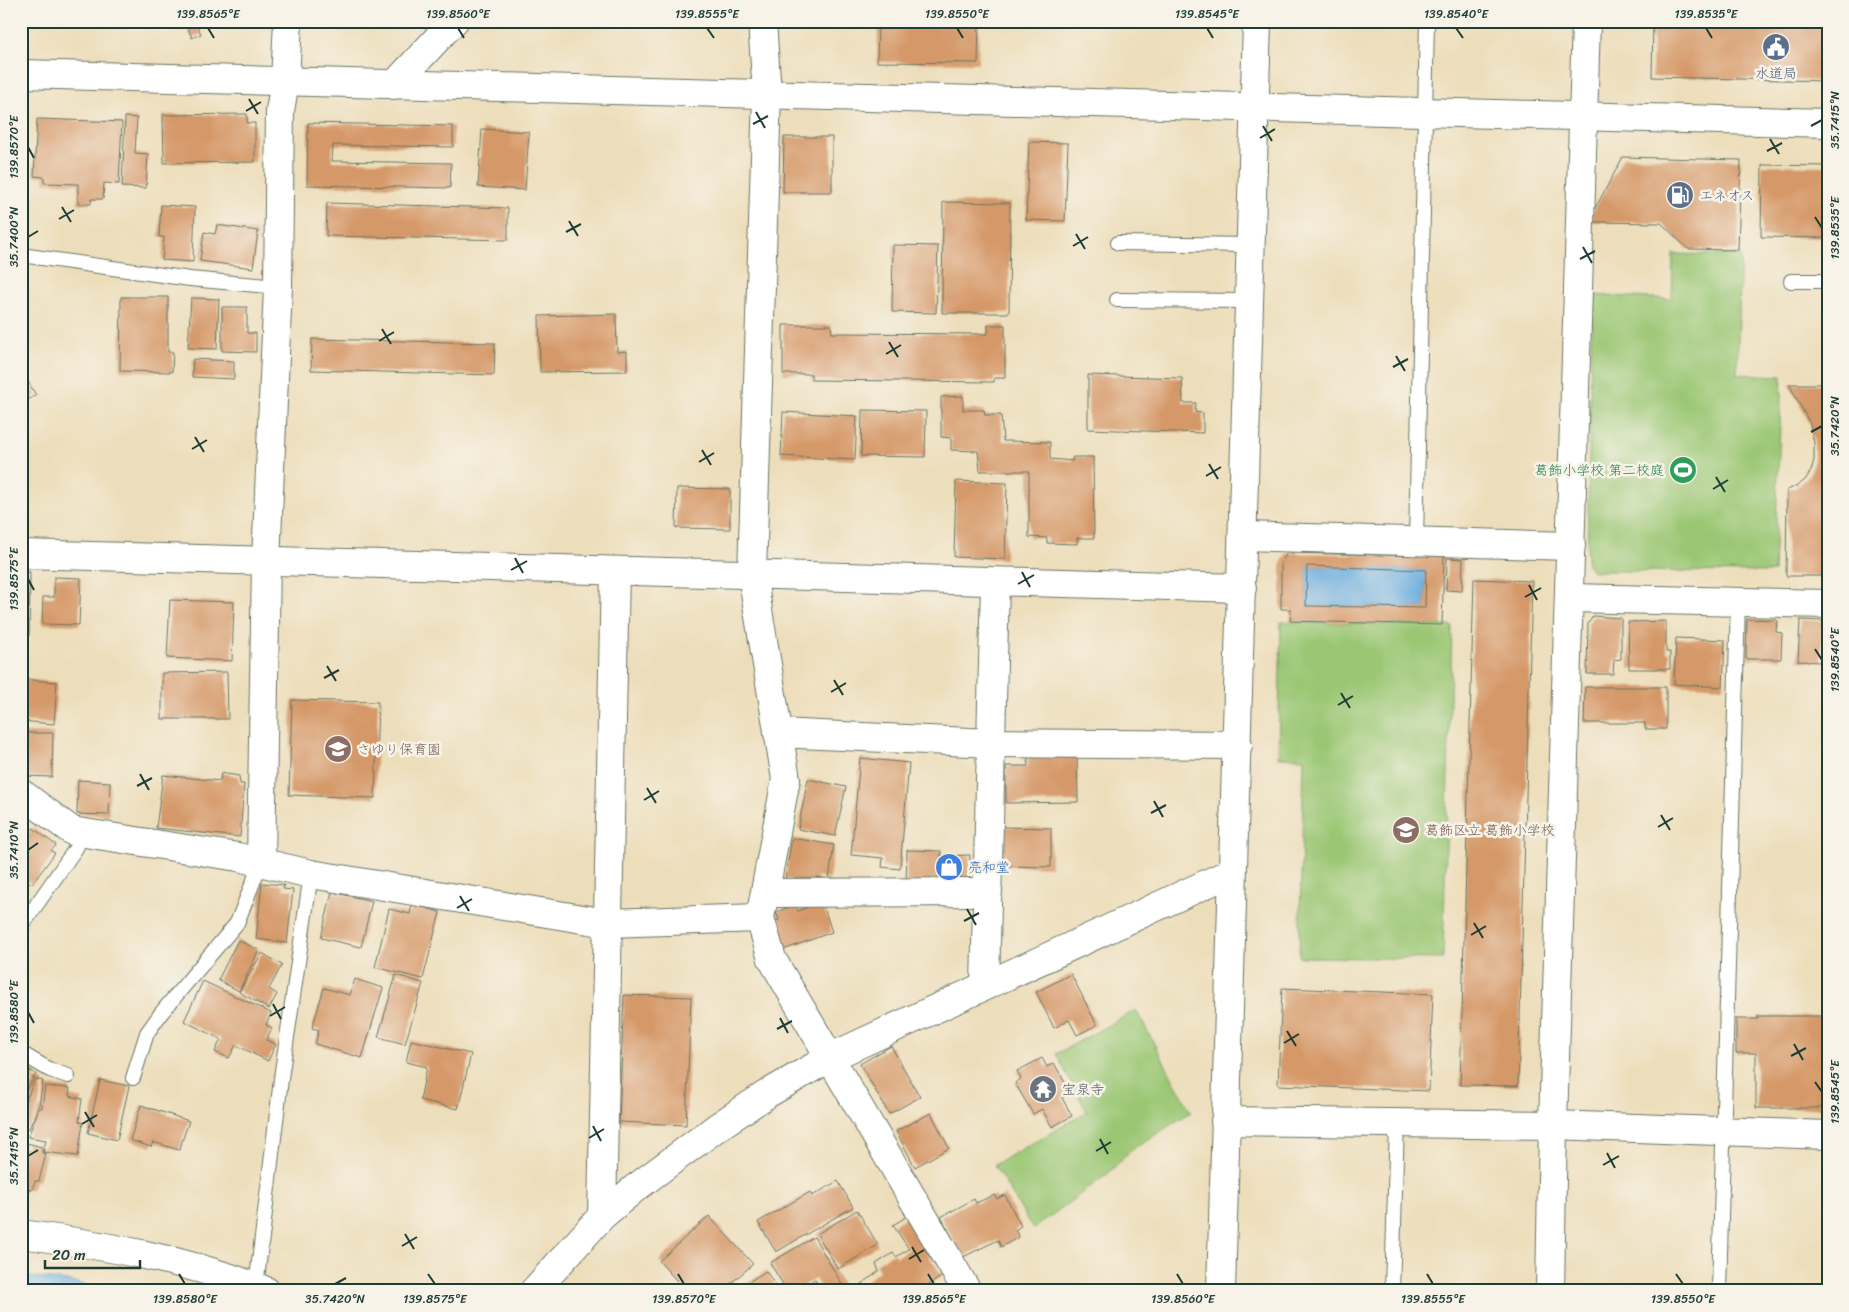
<svg xmlns="http://www.w3.org/2000/svg" width="1849" height="1312" font-family="Sriracha,'Klee One',sans-serif">
<style>
.green{fill:#9bc775;stroke:#5d8254}
.water{fill:#6caee0;stroke:#46768a}
.building{fill:#d59867;fill-rule:evenodd}
.lines{fill:none;stroke-linecap:round;stroke-linejoin:round}
.service-casing{stroke:#677563;stroke-width:16}
.minor-casing{stroke:#677563;stroke-width:30}
.tertiary-casing{stroke:#677563;stroke-width:30}
.service{stroke:#fff;stroke-width:14}
.minor{stroke:#fff;stroke-width:28}
.tertiary{stroke:#fff;stroke-width:28}
.ticks{fill:none;stroke:#1f3d34;stroke-width:2}
.labels{text-anchor:middle;stroke-width:5;stroke-linejoin:round;paint-order:stroke}
.service-label{font-size:14px;fill:#4e5e75;stroke:#f7f3e8}
.leisure-label{font-size:14px;fill:#27864d;stroke:#f7f3e8;text-anchor:end}
.education-label{font-size:14px;fill:#785e54;stroke:#f7f3e8;text-anchor:start}
.shop-label{font-size:14px;fill:#366cbe;stroke:#f7f3e8;text-anchor:start}
.worship-label{font-size:14px;fill:#5b616d;stroke:#f7f3e8;text-anchor:start}
.neatline{fill:none;stroke:#1f3d34;stroke-width:2}
.ticks-label{font-size:12px;text-anchor:middle;fill:#1f3d34}
</style>
<rect width="100%" height="100%" fill="#f7f3e8"/>
<filter id="ink" filterUnits="userSpaceOnUse"><feTurbulence type="fractalNoise" baseFrequency=".02" numOctaves="2"/><feDisplacementMap in="SourceGraphic" scale="10" xChannelSelector="R" yChannelSelector="G"/><feConvolveMatrix kernelMatrix="1 2 1 2 8 2 1 2 1" color-interpolation-filters="sRGB"/></filter>
<filter id="wash" filterUnits="userSpaceOnUse"><feTurbulence type="fractalNoise" baseFrequency=".0096" numOctaves="4" result="noise"/><feDisplacementMap in="SourceGraphic" scale="20" xChannelSelector="R" yChannelSelector="G"/><feGaussianBlur stdDeviation="1.12" result="paint"/><feColorMatrix in="noise" values="0 0 0 0 0 0 0 0 0 0 0 0 0 0 0 0 0 1.4 0 .05"/><feComposite in="paint" operator="in"/></filter>
<g filter="url(#wash)">
<rect width="100%" height="100%" fill="#eddebb"/>
<g class="green">
<path d="M1673,254L1741,255L1737,374L1782,376L1774,572L1592,571L1587,564L1592,295L1672,299Z"/>
<path d="M1281,622L1452,626L1443,959L1299,957L1304,758L1278,757Z"/>
<path d="M1136,1010L1191,1112L1130,1151L1109,1173L1033,1229L994,1165L1087,1112L1056,1054Z"/>
</g>
<g class="water">
<path d="M1307,566L1426,570L1425,608L1306,606Z"/>
<path d="M21,1276L61,1280L118,1291H21Z"/>
</g>
<g id="blocks">
<g class="building">
<path d="M185,21H195L201,34L192,38Z"/>
<path d="M878,21H979L978,63L877,62Z"/>
<path d="M1653,21H1828V81L1652,77Z"/>
<path d="M247,114V123H255V162L164,163L163,115Z"/>
<path d="M125,117L137,118L135,153L148,154L146,188L122,187Z"/>
<path d="M37,119L122,122L119,184L104,183L103,199H91V204H78V184L44,183V177L34,176Z"/>
<path d="M308,123L453,126V147L333,145L332,161L451,163L450,188L307,185Z"/>
<path d="M482,129L529,132L525,190L478,187Z"/>
<path d="M784,137H832V192H783Z"/>
<path d="M1029,142L1068,143L1065,221L1026,220Z"/>
<path d="M1623,157L1741,160L1738,250L1688,249L1661,223L1592,222V214Z"/>
<path d="M1762,165L1828,166V238L1761,237Z"/>
<path d="M943,202L1010,203L1009,313H942Z"/>
<path d="M327,203L508,208V240L326,236Z"/>
<path d="M161,205L195,207L193,262L162,260L164,237H159Z"/>
<path d="M217,225L258,231L253,268L200,261L204,232L215,234Z"/>
<path d="M893,245L938,246L936,313L892,312Z"/>
<path d="M121,297H168V352H173L172,372L120,371Z"/>
<path d="M191,298L219,299L217,349L188,348Z"/>
<path d="M222,307H247V333H256V352L222,351Z"/>
<path d="M616,314L617,352L627,351V371L540,372L539,316Z"/>
<path d="M783,325H831L832,333L988,334V325H1005V378H994V382L811,380V374H783Z"/>
<path d="M312,339L495,343L494,375L311,370Z"/>
<path d="M193,359L234,361V379L192,377Z"/>
<path d="M21,370L36,395L21,404L25,409L21,411Z"/>
<path d="M1088,375L1182,378L1183,403H1196L1195,412L1203,413V433L1088,429Z"/>
<path d="M1789,384H1828V563L1826,566V576H1786L1787,490L1797,486L1805,480L1811,471L1814,460V443L1810,424Z"/>
<path d="M963,396V410H984L985,415H1001L1003,441L1050,442V459L1072,461L1073,457H1093L1094,538H1077V544L1047,543V538L1029,537V471H980L978,451L951,450V438L941,437V397Z"/>
<path d="M862,410L926,411L925,457L861,456Z"/>
<path d="M783,412L857,416L855,460L781,456Z"/>
<path d="M956,481L1007,483L1005,559L954,557Z"/>
<path d="M677,488L730,489V529L676,528Z"/>
<path d="M1287,553L1444,556L1442,625L1290,621L1291,609H1281V563ZM1307,566L1426,570L1425,608L1306,606Z"/>
<path d="M1447,558L1463,559L1462,591L1446,590Z"/>
<path d="M21,572H30L29,636H21Z"/>
<path d="M54,577L81,578L79,625L42,624L43,597H54Z"/>
<path d="M1474,579L1532,581L1518,1086L1460,1085Z"/>
<path d="M170,600L234,602L232,661L167,658Z"/>
<path d="M1593,616L1621,618V659L1614,660L1613,674H1587L1588,624Z"/>
<path d="M1747,619L1777,620L1776,632L1782,633L1781,659H1746Z"/>
<path d="M1800,620L1823,621L1821,662L1798,661Z"/>
<path d="M1666,621V652H1670V669H1629L1628,622Z"/>
<path d="M1676,638L1725,640L1723,687L1674,684Z"/>
<path d="M227,672L228,719H162V673Z"/>
<path d="M21,679L57,682L54,724L21,721Z"/>
<path d="M1585,687H1666V729H1645V723H1584Z"/>
<path d="M292,700L378,702L375,798L289,795Z"/>
<path d="M21,733H53L52,777L22,776Z"/>
<path d="M1077,755L1078,802L1006,803V766H1028V756Z"/>
<path d="M860,758L909,763L900,869L882,867L883,858L851,855Z"/>
<path d="M221,773L239,776L240,784H244L240,837L156,828L163,775L220,781Z"/>
<path d="M808,779L846,787L835,836L798,829Z"/>
<path d="M78,780L110,782L109,815L77,814Z"/>
<path d="M1002,827L1051,828V867L1002,866Z"/>
<path d="M33,828L56,845L51,851L55,853L32,884L21,876V844Z"/>
<path d="M792,838L834,845L829,879L817,877L815,884L785,879Z"/>
<path d="M907,850L941,851V856L970,855L969,883H906Z"/>
<path d="M262,883L284,885L283,889L293,890L287,943L256,939Z"/>
<path d="M332,892L372,901L361,947L321,938Z"/>
<path d="M822,902L832,932L783,950L773,922L779,920L776,912L795,905L798,911Z"/>
<path d="M412,904L440,912L423,979L375,967L389,909L410,914Z"/>
<path d="M238,940L259,950L239,991L218,980Z"/>
<path d="M262,953L282,965L269,989L277,994L269,1009L239,992Z"/>
<path d="M1071,974L1097,1025L1077,1035L1069,1020L1054,1028L1036,992Z"/>
<path d="M396,975L423,983L405,1044L378,1037Z"/>
<path d="M355,979L383,988L362,1058L315,1044L319,1030L312,1028L324,988L350,995Z"/>
<path d="M203,981L271,1013L266,1025L272,1028L266,1040L276,1044L268,1061L236,1045L229,1058L215,1052L221,1039L184,1021Z"/>
<path d="M1282,988L1433,994L1429,1091L1278,1085Z"/>
<path d="M624,995L691,997L686,1125L619,1122Z"/>
<path d="M1758,1016H1828V1108H1756V1053H1736V1019H1758Z"/>
<path d="M411,1040L471,1054L458,1109L420,1100L427,1067L406,1062Z"/>
<path d="M891,1046L920,1097L889,1114L860,1064Z"/>
<path d="M1042,1058L1047,1067L1054,1063L1071,1093L1062,1098L1072,1116L1052,1127L1042,1109L1033,1114L1015,1083L1021,1079L1017,1071Z"/>
<path d="M21,1065L36,1074L21,1099Z"/>
<path d="M35,1079L43,1081L39,1105L29,1129L21,1126V1099L26,1100Z"/>
<path d="M100,1080L129,1086L117,1140L88,1133Z"/>
<path d="M45,1086L70,1088L69,1096L82,1099L79,1121L83,1123L78,1156L43,1152L46,1140L28,1137L39,1108H42Z"/>
<path d="M141,1105L189,1121L179,1150L153,1142L151,1147L130,1140Z"/>
<path d="M931,1113L949,1148L915,1167L896,1131Z"/>
<path d="M27,1143L42,1147V1153L46,1154L39,1181H35L32,1190L25,1189L23,1198H21V1147L27,1148Z"/>
<path d="M838,1181L853,1207L776,1252L758,1222L810,1192L812,1196Z"/>
<path d="M994,1195L997,1199L1005,1195L1021,1226L1015,1230L1019,1237L1001,1247L998,1240L963,1257L941,1217L974,1199L976,1203Z"/>
<path d="M857,1210L878,1245L838,1269L817,1234Z"/>
<path d="M911,1214L929,1245L924,1248L942,1276L920,1291H853L879,1271L876,1264L893,1253L896,1257L909,1249L893,1225Z"/>
<path d="M709,1216L753,1264L722,1291H686L659,1261Z"/>
<path d="M814,1237L842,1284L831,1291H822L815,1279L795,1291H787L770,1263Z"/>
<path d="M766,1271L779,1291H752L747,1283Z"/>
</g>
</g>
</g>
<g filter="url(#ink)">
<use href="#blocks" fill-opacity="0" stroke="#677563" stroke-width="1"/>
<g class="lines">
<g class="service-casing">
<g id="service">
<path d="M1118,243L1251,245"/>
<path d="M21,255L190,279L278,287"/>
<path d="M1791,281H1828"/>
<path d="M1117,300L1249,301"/>
<path d="M1416,541L1427,21"/>
<path d="M21,927L76,848L82,832"/>
<path d="M21,1053L50,1070L68,1076"/>
<path d="M133,1078L147,1033L162,1012L237,923L261,862"/>
<path d="M256,1287L282,1071L311,874"/>
<path d="M1392,1291L1397,1123"/>
<path d="M1719,1291L1738,601"/>
</g>
</g>
<g class="minor-casing">
<g id="minor">
<path d="M762,21L767,94L752,574L786,779L760,918L772,959L967,1291"/>
<path d="M394,85L454,21"/>
<path d="M1243,536L1571,546"/>
<path d="M21,554L1242,588"/>
<path d="M1570,598L1828,604"/>
<path d="M778,733L991,743L1238,745"/>
<path d="M21,793L72,831L238,857L311,874L607,923L760,918"/>
<path d="M261,862L266,561L278,287L280,111L285,81L288,21"/>
<path d="M766,893L988,892"/>
<path d="M985,985L995,582"/>
<path d="M1225,1121L1553,1125L1828,1135"/>
<path d="M602,1216L615,571"/>
<path d="M21,1234C103,1245 189,1260 266,1291"/>
<path d="M534,1291L602,1216L634,1189L716,1128L767,1094L831,1057L1232,872"/>
<path d="M1550,1291L1553,1125L1586,21"/>
</g>
</g>
<g class="tertiary-casing">
<g id="tertiary">
<path d="M21,74L1828,123"/>
<path d="M1221,1291L1257,21"/>
</g>
</g>
<use href="#service" class="service"/>
<use href="#minor" class="minor"/>
<use href="#tertiary" class="tertiary"/>
</g>
</g>
<path class="ticks" d="M208,28L214,38M458,28L464,38M707,28L714,38M957,28L963,38M1207,28L1213,38M1456,28L1463,38M1706,28L1712,38M249,99L258,114M246,111L261,102M756,112L765,128M753,124L768,116M1263,126L1272,141M1811,126L1822,120M1260,138L1275,129M1770,139L1779,154M28,147L34,158M1767,151L1782,143M62,207L71,222M1815,217L1822,228M59,219L74,210M569,221L578,236M566,232L581,224M1076,234L1085,249M28,237L38,231M1073,246L1088,237M1583,247L1592,263M1580,259L1595,251M382,329L391,344M379,341L394,332M889,342L898,357M886,354L901,345M1396,356L1405,371M1393,367L1408,359M1811,432L1822,426M195,437L204,452M192,449L207,440M702,450L711,465M699,462L714,453M1209,464L1218,479M1206,476L1221,467M1716,477L1725,492M1713,489L1728,480M515,558L523,573M511,570L527,561M1022,572L1030,587M28,579L34,590M1018,584L1034,575M1529,585L1537,600M1525,597L1541,588M1815,649L1822,660M327,666L336,681M324,678L339,670M834,680L843,695M831,692L846,683M1341,693L1350,708M1338,705L1353,696M140,774L149,790M137,786L152,778M647,788L656,803M644,800L659,791M1154,801L1163,817M1151,813L1166,805M1661,815L1670,830M1658,827L1673,818M28,850L38,843M460,896L469,911M457,908L472,899M967,909L976,925M964,921L979,913M1474,923L1483,938M1471,935L1486,926M273,1004L281,1019M28,1012L34,1023M270,1016L285,1007M780,1018L788,1033M777,1029L792,1021M1287,1031L1296,1046M1284,1043L1299,1034M1794,1044L1803,1060M1791,1056L1806,1048M1815,1082L1822,1092M85,1112L94,1127M82,1124L97,1115M593,1126L601,1141M589,1138L604,1129M1100,1139L1108,1154M1096,1151L1111,1142M1607,1153L1615,1168M28,1156L38,1150M1603,1165L1619,1156M405,1234L414,1249M402,1246L417,1237M912,1247L921,1262M909,1259L924,1250M179,1274L185,1284M428,1274L435,1284M678,1274L684,1284M928,1274L934,1284M1177,1274L1183,1284M1427,1274L1433,1284M1676,1274L1683,1284M335,1284L346,1278"/>
<defs>
<g id="civic-disc" transform="scale(1.4375)"><circle r="9.5" fill="#5c6f8a" stroke="#f7f3e8"/><path d="M-.6-6.5H3V-4.5H.6V-3L4-1V1h2V6H-6V1h2V-1L-.6-3ZM-1.2 2.5V6h2.4V2.5Z" fill="#fff"/></g>
<g id="fuel-disc" transform="scale(1.4375)"><circle r="9.5" fill="#5c6f8a" stroke="#f7f3e8"/><path d="M-5.5-6h7V0h2V4h1.3V-2.5L3-4.5l.8-.8L6-3V5H2.5V1h-1V6h-7ZM-4.2-4.7v3.2H.2V-4.7Z" fill="#fff"/></g>
<g id="stadium-disc" transform="scale(1.4375)"><circle r="9.5" fill="#2e9e5b" stroke="#f7f3e8"/><path d="M0-5a6.5 5 0 1 0 0 10a6.5 5 0 1 0 0-10ZM-3.5-1.8h7v3.6h-7Z" fill="#fff"/></g>
<g id="school-disc" transform="scale(1.4375)"><circle r="9.5" fill="#8d6e63" stroke="#f7f3e8"/><path d="M0-5L7-2L0 1L-7-2ZM-4 1L0 2.5L4 1V4Q0 6-4 4Z" fill="#fff"/></g>
<g id="shop-disc" transform="scale(1.4375)"><circle r="9.5" fill="#3f7fe0" stroke="#f7f3e8"/><path d="M-5-2.5h2.3a2.7 3.5 0 0 1 5.4 0H5L5.5 6h-11ZM-1.5-2.5h3a1.5 2.3 0 0 0-3 0Z" fill="#fff"/></g>
<g id="temple-disc" transform="scale(1.4375)"><circle r="9.5" fill="#6b7280" stroke="#f7f3e8"/><path d="M0-6L5-2H3V0L6.5 2.5H4V6H1.5V3h-3V6H-4V2.5H-6.5L-3 0V-2H-5Z" fill="#fff"/></g>
</defs>
<g fill-rule="evenodd">
<use href="#civic-disc" x="1776" y="47"/>
<use href="#fuel-disc" x="1680" y="195"/>
<use href="#stadium-disc" x="1683" y="470"/>
<use href="#school-disc" x="338" y="749"/>
<use href="#school-disc" x="1406" y="830"/>
<use href="#shop-disc" x="949" y="867"/>
<use href="#temple-disc" x="1043" y="1089"/>
</g>
<g class="labels">
<g class="service-label">
<text x="1776" y="78">水道局</text>
<text x="1699" y="200" text-anchor="start">エネオス</text>
</g>
<g class="leisure-label">
<text x="1664" y="475">葛飾小学校 第二校庭</text>
</g>
<g class="education-label">
<text x="357" y="754">さゆり保育園</text>
<text x="1425" y="835">葛飾区立 葛飾小学校</text>
</g>
<g class="shop-label">
<text x="968" y="872">亮和堂</text>
</g>
<g class="worship-label">
<text x="1062" y="1094">宝泉寺</text>
</g>
</g>
<rect width="1849" height="1312" fill="none" stroke="#f7f3e8" stroke-width="55"/>
<path d="M45 1260v8h95v-8" fill="none" stroke="#1f3d34" stroke-width="2.5"/>
<text x="52" y="1260" font-size="15" fill="#1f3d34" stroke="#f7f3e8" stroke-width="4" paint-order="stroke">20 m</text>
<rect x="28" y="28" width="1794" height="1256" class="neatline"/>
<g class="ticks-label">
<text x="208" y="18">139.8565°E</text>
<text x="458" y="18">139.8560°E</text>
<text x="707" y="18">139.8555°E</text>
<text x="957" y="18">139.8550°E</text>
<text x="1207" y="18">139.8545°E</text>
<text x="1456" y="18">139.8540°E</text>
<text x="1706" y="18">139.8535°E</text>
<text transform="translate(1835 120) rotate(-90)" y="4">35.7415°N</text>
<text transform="translate(14 147) rotate(-90)" y="4">139.8570°E</text>
<text transform="translate(1835 228) rotate(-90)" y="4">139.8535°E</text>
<text transform="translate(14 237) rotate(-90)" y="4">35.7400°N</text>
<text transform="translate(1835 426) rotate(-90)" y="4">35.7420°N</text>
<text transform="translate(14 579) rotate(-90)" y="4">139.8575°E</text>
<text transform="translate(1835 660) rotate(-90)" y="4">139.8540°E</text>
<text transform="translate(14 850) rotate(-90)" y="4">35.7410°N</text>
<text transform="translate(14 1012) rotate(-90)" y="4">139.8580°E</text>
<text transform="translate(1835 1092) rotate(-90)" y="4">139.8545°E</text>
<text transform="translate(14 1156) rotate(-90)" y="4">35.7415°N</text>
<text x="185" y="1303">139.8580°E</text>
<text x="335" y="1303">35.7420°N</text>
<text x="435" y="1303">139.8575°E</text>
<text x="684" y="1303">139.8570°E</text>
<text x="934" y="1303">139.8565°E</text>
<text x="1183" y="1303">139.8560°E</text>
<text x="1433" y="1303">139.8555°E</text>
<text x="1683" y="1303">139.8550°E</text>
</g>
</svg>
